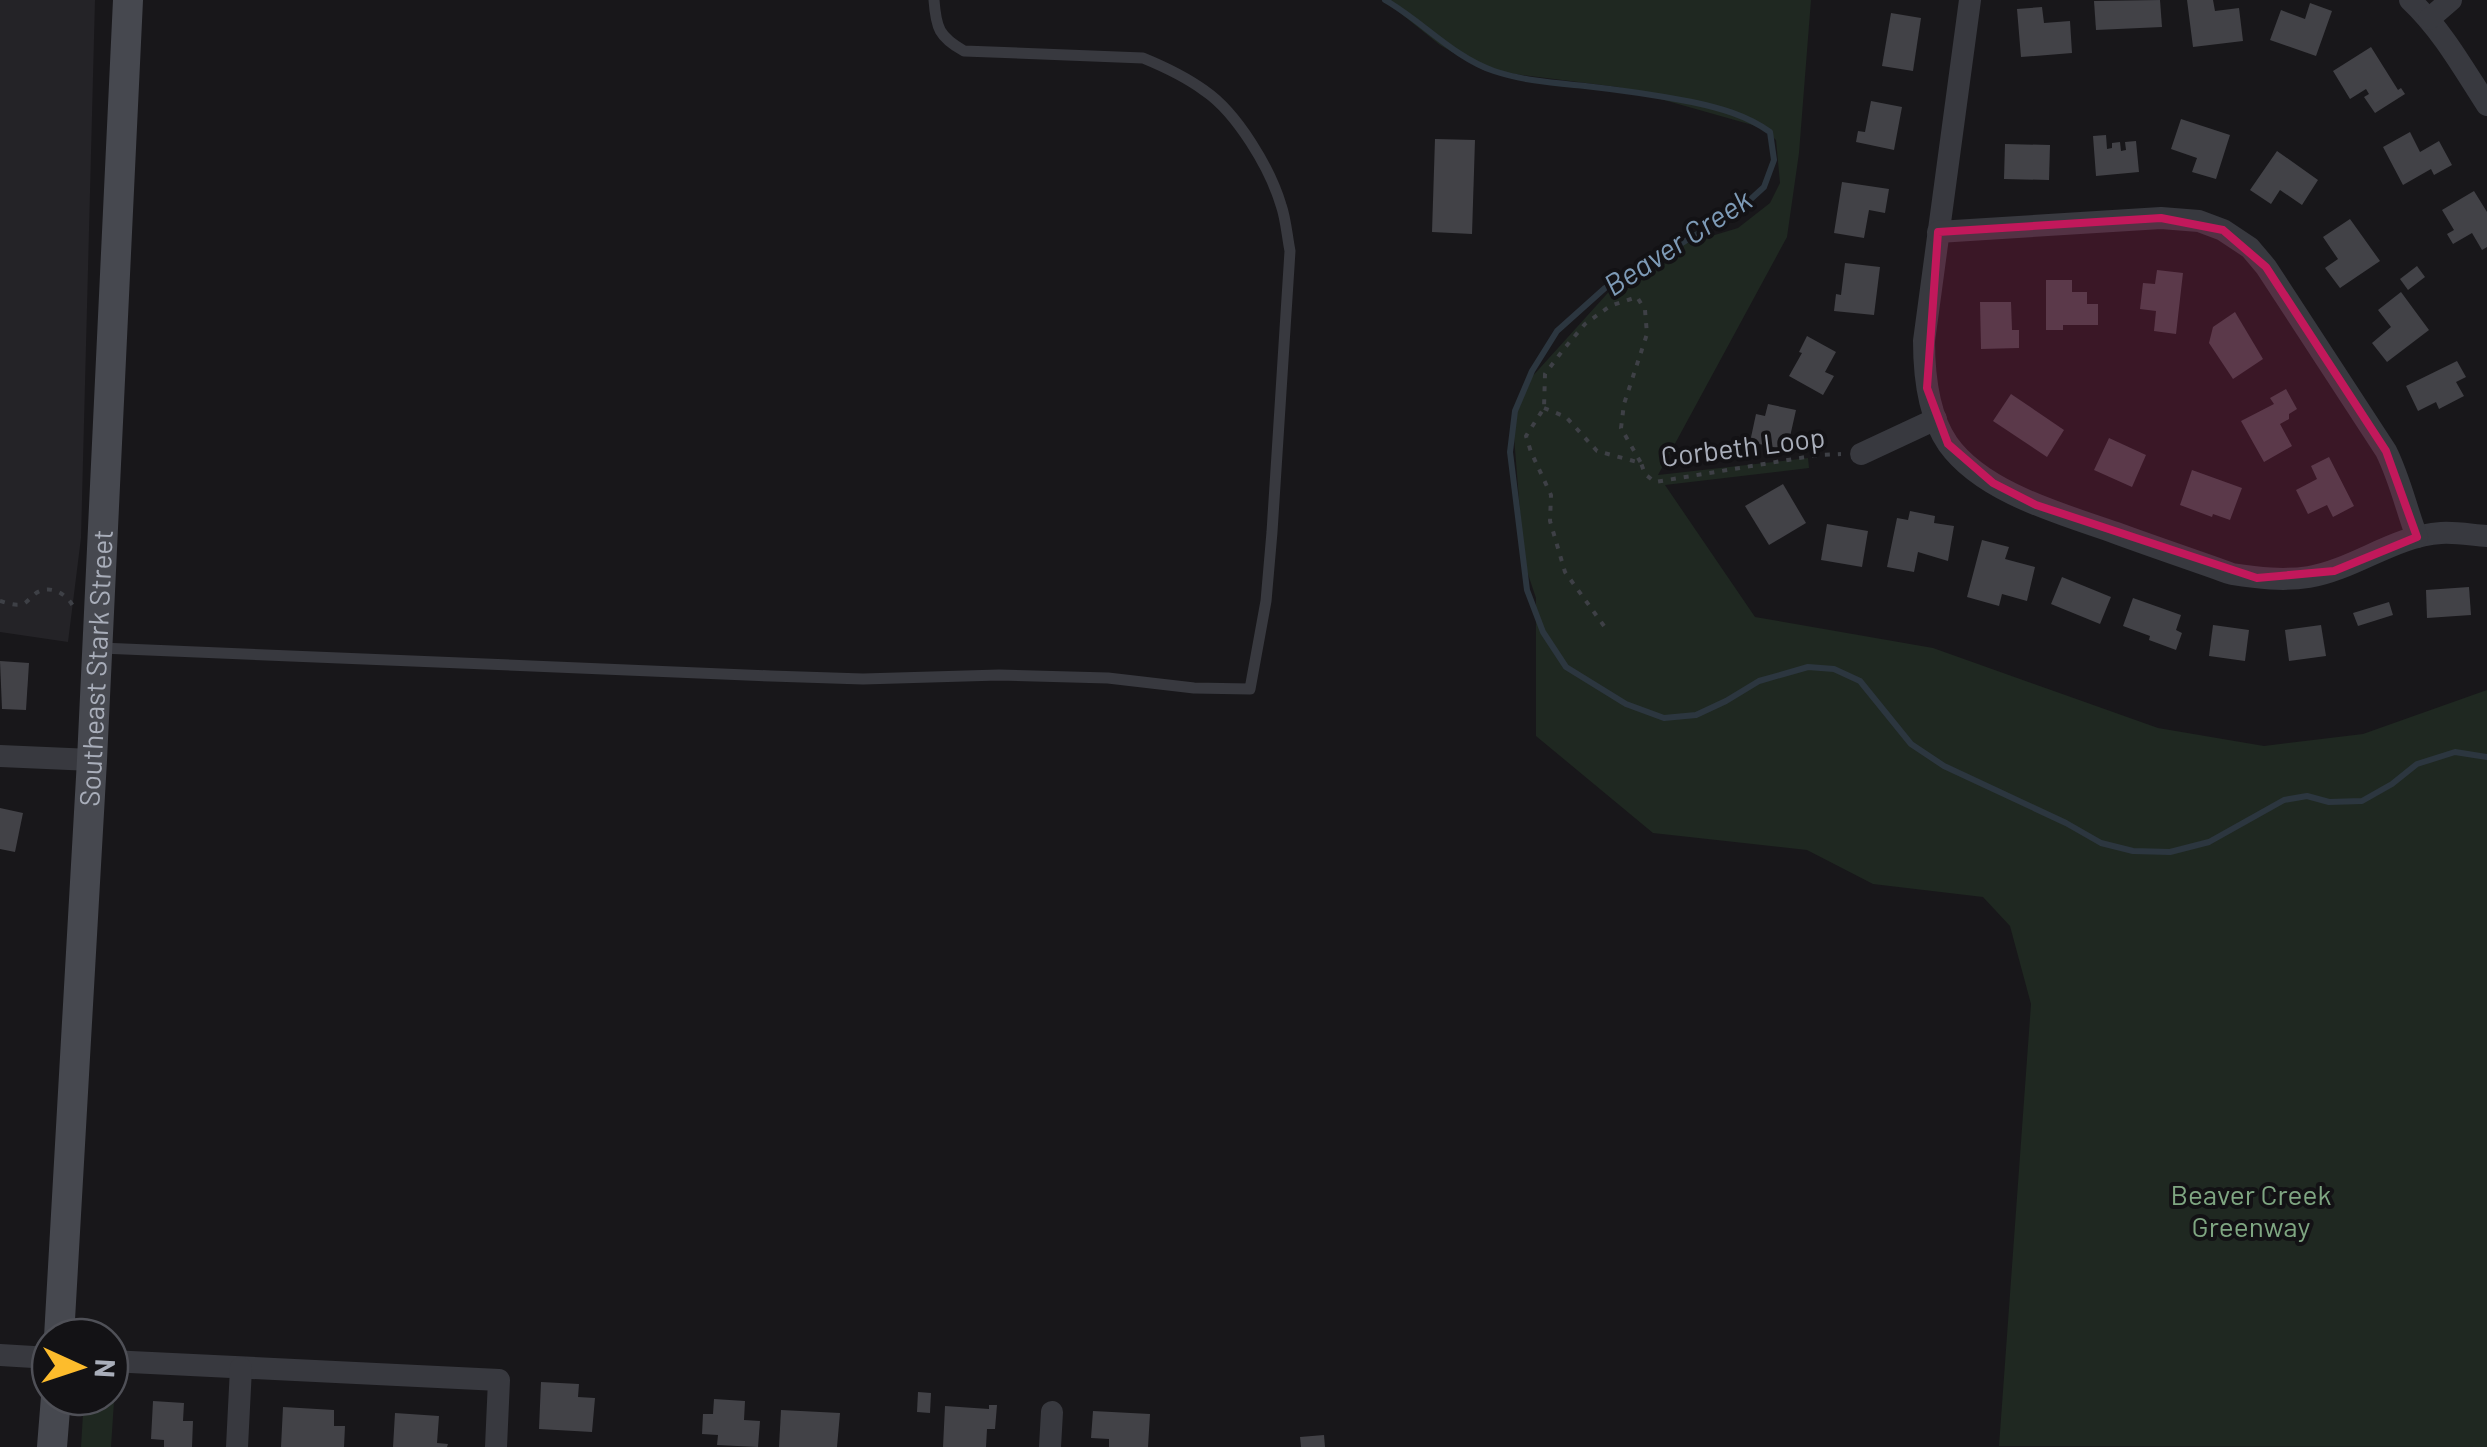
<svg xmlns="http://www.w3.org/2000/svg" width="2487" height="1447" font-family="Barlow,sans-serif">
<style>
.built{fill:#242327}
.green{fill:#1f2821}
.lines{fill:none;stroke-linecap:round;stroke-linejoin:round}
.stream{stroke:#2c363f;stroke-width:6}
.building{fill:#424247}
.path{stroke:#3e4046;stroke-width:4;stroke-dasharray:5 8;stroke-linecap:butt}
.service{stroke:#38393f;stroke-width:11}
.minor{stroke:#38393f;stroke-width:22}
.secondary{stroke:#46484f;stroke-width:30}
.marked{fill:#c2185b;fill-opacity:0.2;stroke:#c2185b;stroke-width:8;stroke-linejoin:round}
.labels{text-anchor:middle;stroke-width:8;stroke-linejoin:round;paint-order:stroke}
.street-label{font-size:28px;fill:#a9aeba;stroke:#131215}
.park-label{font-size:28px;fill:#7fa682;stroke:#131215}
.water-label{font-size:30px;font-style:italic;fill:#7e9bb7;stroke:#131215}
</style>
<rect width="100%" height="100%" fill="#18171a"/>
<path class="built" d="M0,0H95L81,538L68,642L0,632Z"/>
<g class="green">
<path d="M1384,0H1811L1799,153L1787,237L1658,475L1808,458L1809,468L1665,485L1755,617L1933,648L2158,728L2264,746L2363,734L2487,690V1447L1999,1446L2031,1004L2010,926L1983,897L1873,884L1807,850L1653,833L1536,736V598L1524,562L1513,424L1530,379L1615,285L1675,247L1738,228L1770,203L1780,183L1776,140L1763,128L1618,87L1483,70L1440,45Z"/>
<path d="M110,1385L115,1386L111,1447H81L84,1397H110Z"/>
</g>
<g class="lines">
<path class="stream" d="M1385,0C1422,21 1453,57 1494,71C1524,81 1555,83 1585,86C1621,90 1656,95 1692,102C1720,108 1746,115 1770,132L1774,160L1764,187L1740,209L1605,288L1557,331L1532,371L1515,411L1510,452L1527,590L1543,632L1566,667L1626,704L1664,718L1696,715L1726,701L1759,681L1808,667L1834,669L1860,681L1911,744L1944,766L2066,823L2101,843L2133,851L2170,852L2209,842L2284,800L2307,796L2329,802L2362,801L2392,784L2417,764L2455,752L2487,757"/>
</g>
<g class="building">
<path d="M2160,0L2162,27L2096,30L2094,1Z"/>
<path d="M2187,0H2213L2215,11L2239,8L2243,41L2193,47Z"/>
<path d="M2310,3L2332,11L2316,56L2270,40L2281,10L2305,19Z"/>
<path d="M2042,7L2044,23L2070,21L2072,53L2021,57L2017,9Z"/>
<path d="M1891,13L1921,18L1913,71L1882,66Z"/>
<path d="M2371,47L2398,90L2401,88L2405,94L2375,113L2364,97L2369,94L2366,89L2350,99L2333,71Z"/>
<path d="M1871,101L1902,107L1894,150L1856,142L1858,131L1865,132Z"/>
<path d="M2181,119L2230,135L2216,179L2192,172L2197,158L2171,149Z"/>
<path d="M2410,132L2420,152L2439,141L2452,165L2434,175L2431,169L2403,185L2383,147Z"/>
<path d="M2106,135L2107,149L2112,148V143L2120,142L2121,151L2126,150L2125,142L2136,141L2139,172L2096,176L2093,136Z"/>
<path d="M1435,139L1475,140L1472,234L1432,232Z"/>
<path d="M2005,144L2050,145L2049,180L2004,179Z"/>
<path d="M2277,151L2318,180L2302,205L2280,190L2271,204L2250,190Z"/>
<path d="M1842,182L1889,189L1885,213L1869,210L1864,238L1834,233Z"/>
<path d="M2474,191L2487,212V247L2482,250L2472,233L2453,244L2447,234L2454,230L2442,210Z"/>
<path d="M2350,219L2380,261L2340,288L2325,268L2338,259L2323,237Z"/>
<path d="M1845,263L1880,267L1874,315L1834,311L1836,294L1841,295Z"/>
<path d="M2417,266L2425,277L2408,290L2400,279Z"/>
<path d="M2157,270L2183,273L2176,334L2154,331L2156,311L2140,309L2143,283L2155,284Z"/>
<path d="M2046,280H2072V292H2087V304H2098V325H2063V330H2046Z"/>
<path d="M2401,292L2429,330L2387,362L2372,343L2391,327L2378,310Z"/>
<path d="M1980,302H2011L2012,330H2019V348L1981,349Z"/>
<path d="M2235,312L2263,359L2233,379L2209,343L2213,327Z"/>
<path d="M1807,336L1836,352L1825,372L1834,376L1823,395L1789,376L1802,353L1799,352Z"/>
<path d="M2457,361L2466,377L2456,382L2464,396L2439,409L2436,402L2418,411L2406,386Z"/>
<path d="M2286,389L2297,409L2289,414V419L2280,424L2292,446L2264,462L2241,421L2274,404L2270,398Z"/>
<path d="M2011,394L2064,430L2047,457L1993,421Z"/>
<path d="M1768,404L1796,410L1787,450L1750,442L1756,414L1765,416Z"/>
<path d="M2109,438L2146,455L2132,487L2094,470Z"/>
<path d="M2329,457L2354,506L2333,517L2327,505L2308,514L2296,490L2317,479L2311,466Z"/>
<path d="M2192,470L2242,488L2230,520L2213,514L2212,517L2180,505Z"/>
<path d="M1783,484L1806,523L1769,545L1745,506Z"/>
<path d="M1910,511L1935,516L1934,523L1954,526L1948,561L1918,552L1914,572L1887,567L1897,518L1908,520Z"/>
<path d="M1827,524L1868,531L1862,567L1821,560Z"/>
<path d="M1982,540L2009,547L2005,559L2035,567L2027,601L2002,594L1999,606L1967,597Z"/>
<path d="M2062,577L2111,597L2100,624L2051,604Z"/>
<path d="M2469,587L2471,615L2427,618L2426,590Z"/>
<path d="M2133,598L2181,615L2176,630L2182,633L2176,650L2149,640L2150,636L2123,626Z"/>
<path d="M2389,602L2393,615L2358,626L2353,613Z"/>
<path d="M2213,625L2249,630L2245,661L2209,656Z"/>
<path d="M2321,625L2326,656L2289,661L2285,630Z"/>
<path d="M0,661L29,663L26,710L2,709Z"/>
<path d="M0,808L23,813L15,852L0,849Z"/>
<path d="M541,1382L579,1384L578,1397L595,1398L592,1432L539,1429Z"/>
<path d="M918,1392L931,1393L930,1413L917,1412Z"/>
<path d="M714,1399L745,1401L744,1420L760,1421L758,1447L717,1445L718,1435L702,1434L703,1414H713Z"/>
<path d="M153,1401L184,1403L183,1421H193L192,1447H164V1440L151,1439Z"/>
<path d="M989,1405H997L995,1429H987L986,1447H943L945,1406L989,1409Z"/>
<path d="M283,1407L334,1410V1426H345L344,1447H281Z"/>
<path d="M781,1410L840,1413L837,1447H779Z"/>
<path d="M1093,1411L1150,1414L1148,1447H1109V1439L1091,1438Z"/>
<path d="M395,1413L439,1416L437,1443L448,1444L447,1447H393Z"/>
<path d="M1324,1435L1325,1447H1301L1300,1437Z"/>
</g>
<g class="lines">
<g class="path">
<path d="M1544,408L1566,417L1597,451L1641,463L1645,474L1655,482L1818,455L1841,454"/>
<path d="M0,601C8,603 16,607 25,603C28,601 35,593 38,592C52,585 66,594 73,606"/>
<path d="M1604,626L1565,572L1550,521L1551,495L1531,452L1526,436L1544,408L1545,374L1563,350L1585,324L1610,306L1637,297L1645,310L1647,334L1624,404L1621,428L1641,463"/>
</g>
<path class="service" d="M101,648L771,676L863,679L999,675L1108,678L1194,688L1250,689L1266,601L1272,532L1290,251C1287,236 1286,219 1281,205C1270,168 1237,113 1205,91C1186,77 1165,67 1143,58L964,51C939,37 936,28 934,0"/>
<g class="minor">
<path d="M1970,0L1924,341C1924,375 1928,415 1948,444C1983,493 2062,514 2116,533C2154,547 2193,560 2232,574C2258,578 2283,581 2309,577C2355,569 2394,536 2441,533C2456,532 2472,535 2487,536"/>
<path d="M2410,0C2442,30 2463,68 2487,105"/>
<path d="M2429,19L2451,0"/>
<path d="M1938,232L2161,218L2199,221L2223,230L2250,248L2266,267L2386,451C2400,479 2406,508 2417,537"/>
<path d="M1861,454L1936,419"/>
<path d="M0,756L92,760"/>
<path d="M0,1355L50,1358"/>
<path d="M110,1361L499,1380L496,1447"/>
<path d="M237,1447L241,1368"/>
<path d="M1050,1447L1052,1412"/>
</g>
<g class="secondary">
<path id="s1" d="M59,1337L92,760L128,0"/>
<path d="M52,1447L56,1397"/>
</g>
</g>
<path class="marked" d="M2161,218L2223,230L2266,267L2386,451L2417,537L2334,571L2257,578L2036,505L1993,483L1948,444L1927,388L1938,232Z"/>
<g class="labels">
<g class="street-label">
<text transform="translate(1743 447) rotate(-7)" y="10">Corbeth Loop</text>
<text dy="10" stroke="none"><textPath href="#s1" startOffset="670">Southeast Stark Street</textPath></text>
</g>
<g class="park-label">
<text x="2251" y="1205">Beaver Creek<tspan x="2251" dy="32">Greenway</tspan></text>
</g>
<g class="water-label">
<text transform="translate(1678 243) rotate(-33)" y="10">Beaver Creek</text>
</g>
</g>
<g transform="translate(80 1367) rotate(93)"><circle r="48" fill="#131215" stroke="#4f5057" stroke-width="2.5"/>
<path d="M0-8L18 38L0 25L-18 38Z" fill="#fdbc2c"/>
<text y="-15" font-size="28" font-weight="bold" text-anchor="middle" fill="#a9aeba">N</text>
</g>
</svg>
